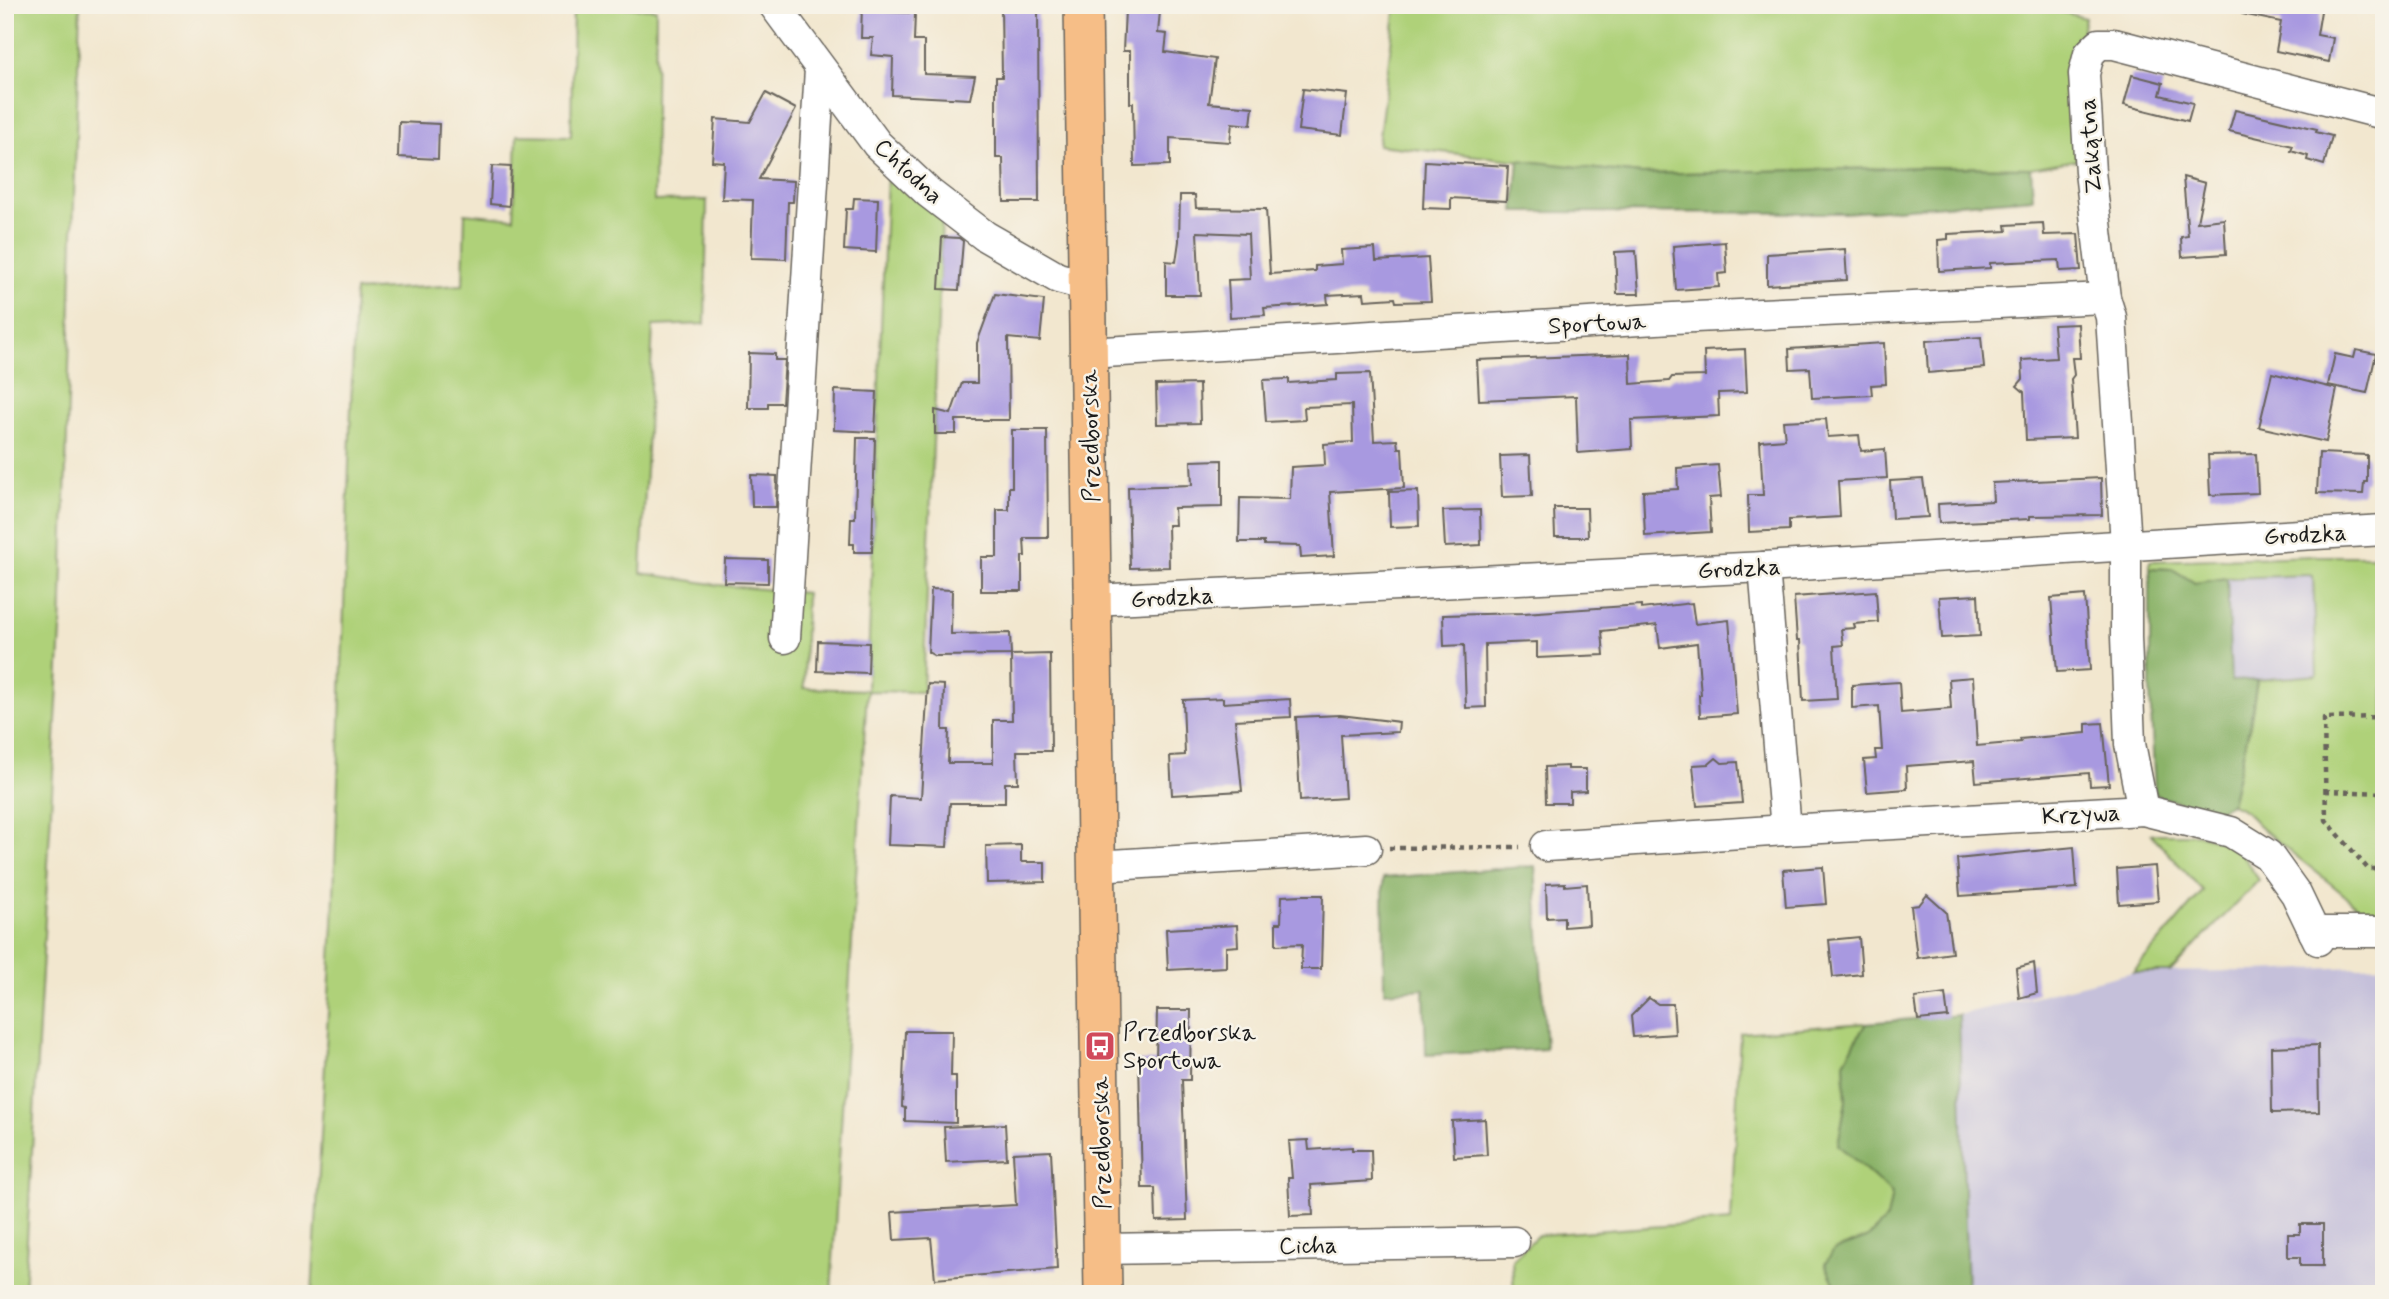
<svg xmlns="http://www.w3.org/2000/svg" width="2389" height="1299" font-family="Mynerve,sans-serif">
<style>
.industrial{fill:#c5c0da}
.green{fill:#afd179;stroke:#66764a;stroke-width:2}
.forest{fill:#8bb369;stroke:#546842;stroke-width:2}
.building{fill:#a899e0}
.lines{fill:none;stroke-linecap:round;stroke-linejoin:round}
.minor-casing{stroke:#67635b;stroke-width:33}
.major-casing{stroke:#67635b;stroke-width:40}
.path{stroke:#67635b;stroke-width:4.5;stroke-dasharray:5 5;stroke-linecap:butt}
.minor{stroke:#fff;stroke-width:30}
.major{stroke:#f6be87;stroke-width:37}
.labels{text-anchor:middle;stroke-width:5;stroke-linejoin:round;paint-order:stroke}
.street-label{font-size:24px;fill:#1c1c1c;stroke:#f7f3e8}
.poi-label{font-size:24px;fill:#1c1c1c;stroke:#f7f3e8;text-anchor:start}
</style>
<rect width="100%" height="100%" fill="#f7f3e8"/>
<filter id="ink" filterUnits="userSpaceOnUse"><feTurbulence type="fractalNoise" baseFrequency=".0143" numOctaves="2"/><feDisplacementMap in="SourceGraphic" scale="14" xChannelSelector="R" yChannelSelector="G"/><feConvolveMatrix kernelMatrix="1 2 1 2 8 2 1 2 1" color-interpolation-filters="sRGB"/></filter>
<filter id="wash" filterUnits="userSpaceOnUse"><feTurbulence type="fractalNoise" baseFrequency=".00686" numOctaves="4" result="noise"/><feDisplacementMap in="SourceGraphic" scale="28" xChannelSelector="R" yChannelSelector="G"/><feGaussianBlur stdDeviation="1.57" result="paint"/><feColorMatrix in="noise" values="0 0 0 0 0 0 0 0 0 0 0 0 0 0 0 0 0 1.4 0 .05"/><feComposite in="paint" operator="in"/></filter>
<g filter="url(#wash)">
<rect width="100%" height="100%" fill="#f2e7cf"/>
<g class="industrial">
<path d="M2313,574L2317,675L2231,682L2227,578Z"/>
<path d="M2384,966V1294H1967L1959,1015L2133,972L2257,971Z"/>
</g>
<g class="green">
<path d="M5,5H80L61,631L24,1294H5Z"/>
<path d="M573,5L656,9L654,201L707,200L705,324L653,326L641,573L719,585L806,593L804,688L867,690L887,174L942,220L923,692L867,691L831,1294H312L333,924L355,291L463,285L465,213L514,218L517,135L571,136Z"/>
<path d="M1396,5H2037L2085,18L2072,78L2077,160L2031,168L1926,167L1641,174L1378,145Z"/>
<path d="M2313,556H2384V920L2373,921C2339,887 2300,861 2264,830C2252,820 2247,809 2231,804L2250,724L2257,680L2317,675L2313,575L2227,578L2195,583L2172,569L2150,568V561Z"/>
<path d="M2151,834H2198L2236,846L2259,880L2170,972H2133L2203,891Z"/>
<path d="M1866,1023L1844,1062L1846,1101L1838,1145L1892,1193L1887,1219L1867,1238L1834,1250L1836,1287L1867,1289L1873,1294H1514L1512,1260L1538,1235L1731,1221L1740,1033Z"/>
</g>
<g class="forest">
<path d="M1519,160L1641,174L1926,167L2031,168L2033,198L1845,213L1514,212Z"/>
<path d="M2150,568L2172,569L2195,583L2227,578L2231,681L2257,680L2250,724L2231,804L2213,813L2155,795L2150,691Z"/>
<path d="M1535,866L1546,1049L1426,1055L1424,989L1384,992L1383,878Z"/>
<path d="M1959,1015L1967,1294H1873L1867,1289L1836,1287L1825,1264L1834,1250L1867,1238L1887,1219L1892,1193L1838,1145L1846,1101L1844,1062L1866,1023Z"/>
</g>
<g id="blocks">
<g class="building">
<path d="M862,5H886L885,12L915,13L914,41H924V74L975,76L970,99L892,95L893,57L871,55L873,38H861Z"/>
<path d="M1001,5H1038L1039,202H1004L1003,158H996V77H1002Z"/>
<path d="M2243,5H2322L2317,35L2333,38L2329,62L2276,51L2281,22L2242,14Z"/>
<path d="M1125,10L1160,11L1158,33L1167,34L1165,52L1215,59L1209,103L1253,107L1251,125L1232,123L1230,142L1170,138V165L1134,166L1133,103H1130V51H1123Z"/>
<path d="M2132,75L2163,83L2160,95L2193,103L2188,121L2124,105Z"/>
<path d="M1303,89L1347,94L1342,135L1298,130Z"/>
<path d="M766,93L796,109L759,179L794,181L793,202H788L786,259L751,258L753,200L722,199L724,162L712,161L715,119L750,122Z"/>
<path d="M2235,110L2317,129L2316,132L2332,136L2324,165L2307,160L2308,156L2291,151L2293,146L2229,131Z"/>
<path d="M399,122L439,124L438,159L398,157Z"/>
<path d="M1425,161L1508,166L1506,201L1451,198V209L1423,208Z"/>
<path d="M492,166L511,167L509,206L490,204Z"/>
<path d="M2183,177L2205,183L2197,222L2224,219L2226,254L2182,257L2181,237L2188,236Z"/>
<path d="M1180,195H1195L1196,208L1266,209L1270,274L1315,271V266L1342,264L1341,250L1375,248L1376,261L1428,258L1431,301L1396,302L1395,298L1365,300L1364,293L1327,295L1328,304L1264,308L1265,315L1230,317L1228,280L1250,279L1248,234L1197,232L1200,295H1166V261L1176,262L1179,241Z"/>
<path d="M854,198L878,199L876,252L844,250L846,209H853Z"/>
<path d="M2043,223L2044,235L2078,234L2081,270L2060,271L2059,260L1990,263V268L1939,271L1938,240L1948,239V234L2007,231L2006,225Z"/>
<path d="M942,237L959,238L963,241L959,290L939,289Z"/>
<path d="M1725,242L1727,273L1718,274L1719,287L1676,290L1673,246Z"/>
<path d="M1845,249L1847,280L1767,285V254Z"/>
<path d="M1636,251L1639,294H1617L1615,252Z"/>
<path d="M995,294L1044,300L1040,341L1008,338L1009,420H956V434H935V410L951,414L962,383H977V343Z"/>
<path d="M2078,324L2080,358H2072L2074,375L2071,379L2075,438L2026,440L2024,392L2017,386L2023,379L2022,360L2056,358L2053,325Z"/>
<path d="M1981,337L1984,368L1928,373L1926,341Z"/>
<path d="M1884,343L1886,384L1871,385L1872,395L1812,398L1810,368L1790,369L1789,349Z"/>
<path d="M1745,349L1747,392L1718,393L1719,416L1631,420L1632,449L1578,453L1576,396L1479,400L1477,360L1630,354L1631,384L1669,381L1672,377L1705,376L1704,351Z"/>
<path d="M2356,350L2376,354L2367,393L2328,385L2335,354L2354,358Z"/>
<path d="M749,353L775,354V360H785L782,403H768V408H748Z"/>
<path d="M1370,373L1374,441L1397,440L1398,448H1402L1404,488L1330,492L1334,556L1301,558L1300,546L1264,545V542H1239L1240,498L1290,499L1291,467L1325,465L1324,444L1353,442L1352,405L1304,407L1305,420L1266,422L1263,380L1289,379V383L1337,380V374Z"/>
<path d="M2272,373L2337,389L2326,442L2259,427Z"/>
<path d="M1199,384L1200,423L1157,424L1156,385Z"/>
<path d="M835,390L877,392L875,432L834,430Z"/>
<path d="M1826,419L1828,437L1859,435L1861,451L1885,449L1887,478L1838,481L1840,517L1789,520V530L1749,532L1748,495H1763L1760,441L1785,439L1783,421Z"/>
<path d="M1012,430H1047L1048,538H1024L1025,556H1022V591H981V557H997V510H1009V487H1012Z"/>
<path d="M857,438H875L872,552H854V544H850L851,518H855Z"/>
<path d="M2319,453L2367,455V482H2364L2363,494L2317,493Z"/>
<path d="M2256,454L2258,493L2210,495L2208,455Z"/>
<path d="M1530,455L1532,496L1502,497L1500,456Z"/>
<path d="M1222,460V507L1174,508L1175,525H1168L1169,567L1130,568L1128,487L1192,485L1191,461Z"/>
<path d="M1718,465L1721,497L1709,498L1711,532L1645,536L1643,491L1678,489L1677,468Z"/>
<path d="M751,475L777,476L776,507H752Z"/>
<path d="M2101,478L2102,515L2030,516V519L1939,523L1938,504L1993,501L1992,483Z"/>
<path d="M1923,479L1928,517L1892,519L1890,481Z"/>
<path d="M1418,491L1419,526L1390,527L1389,492Z"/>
<path d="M1554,508H1587L1588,537H1555Z"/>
<path d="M1480,510L1481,545L1445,547L1443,511Z"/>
<path d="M725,559L768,560V583L724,582Z"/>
<path d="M931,589L952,590L951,634L1010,633L1011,655L935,656L928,652Z"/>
<path d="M1876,591L1878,622L1854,624L1855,628L1841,629L1843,645L1834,646L1837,699L1803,701L1800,640H1797L1794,597Z"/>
<path d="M1978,595L1980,636L1942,638L1939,597Z"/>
<path d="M2085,595L2090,670L2057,672L2051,598Z"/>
<path d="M1692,603L1695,624L1729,620L1737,714L1700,717L1699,695H1701L1697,643L1660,648L1657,625L1602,631L1604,655L1537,658V642L1485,644L1486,707L1466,708L1464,645L1444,646L1443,615L1524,613L1641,605V609Z"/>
<path d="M818,641L869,643L868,673L817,671Z"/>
<path d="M1050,654L1051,751H1017L1018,783H1005V803H950L947,847L888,845L890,796L921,798L928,684L944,685L943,730H949L948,763H993V720H1012L1011,655Z"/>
<path d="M1973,677L1977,746L2021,742L2020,739L2086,733V724L2103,723L2109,785L2090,786L2089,773L1976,782L1974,761L1906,766L1907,789L1867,792L1864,760L1876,759L1875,750H1882L1879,706L1852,708V685L1899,682L1901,713L1951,709L1949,679Z"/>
<path d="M1223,698V703L1290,699L1291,717L1235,720L1242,791L1172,795L1170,756L1185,755L1183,700Z"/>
<path d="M1340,715L1399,722L1398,732L1341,735L1345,798L1300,801L1296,717Z"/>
<path d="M1716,758L1722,763L1738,762L1742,803L1697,806L1693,765L1709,764Z"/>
<path d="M1568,766V769H1586V791L1570,792V803H1546L1545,767Z"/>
<path d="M1021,845V862H1045V882L987,883L986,846Z"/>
<path d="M2074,847L2077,888L1960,896L1957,859Z"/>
<path d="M2155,866L2158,901L2119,904L2117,869Z"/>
<path d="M1823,867L1826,904L1786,907L1783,870Z"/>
<path d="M1565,883V886L1587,884L1589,925L1564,927V917L1547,918L1546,884Z"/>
<path d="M1303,895H1323L1321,969H1301L1302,944L1276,945V923H1281L1282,896Z"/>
<path d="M1927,895L1946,912L1952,953L1917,958L1911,906L1919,905Z"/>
<path d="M1237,925L1238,946L1226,947V967L1168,970L1166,929Z"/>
<path d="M1859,937L1862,974L1833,977L1829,940Z"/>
<path d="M2034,963L2037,993L2019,998L2016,968Z"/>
<path d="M1945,994L1948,1017L1918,1020L1915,998Z"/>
<path d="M1649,998L1658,1004H1673L1675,1034L1633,1037L1631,1016Z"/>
<path d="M1157,1010H1191L1190,1080H1182L1187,1220L1156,1221L1155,1188H1142L1139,1061H1156Z"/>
<path d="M905,1031H952L951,1076H956V1123L905,1121V1108L902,1107Z"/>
<path d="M2318,1045L2319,1112L2272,1113L2271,1047Z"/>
<path d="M1485,1119L1487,1155L1454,1157L1452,1121Z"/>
<path d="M1005,1124L1007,1159L946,1162L944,1127Z"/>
<path d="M1308,1140L1309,1150L1352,1147V1150H1371L1372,1181L1311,1185L1313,1215L1290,1216L1288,1178H1292L1289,1141Z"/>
<path d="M1051,1151L1057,1269L935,1279L931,1238L894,1240L892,1212L1016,1205L1013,1153Z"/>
<path d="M2300,1224H2323V1266H2300V1257H2288V1234H2300Z"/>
</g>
</g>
</g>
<g filter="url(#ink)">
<use href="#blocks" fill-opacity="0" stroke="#67635b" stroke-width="2"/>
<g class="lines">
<g class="minor-casing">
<g id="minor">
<path d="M774,5L877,144L929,193L985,236L1058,278L1088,286"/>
<path d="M1088,353L1673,318L2105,298"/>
<path d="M1764,567L1786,830"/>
<path d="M1093,600L1764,567L2384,530"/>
<path d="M785,638L820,69"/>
<path d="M2143,810L2130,744L2126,637V544L2111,317L2105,298L2090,172L2084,74L2089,54L2099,44H2114L2384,114"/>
<path d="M1546,846L1786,830L2143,810L2231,832L2268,855L2296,894L2318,940"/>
<path d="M1096,866L1366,849"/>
<path d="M2314,932H2384"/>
<path d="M1102,1249L1514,1242"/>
</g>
</g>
<g class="major-casing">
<path id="major" d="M1083,5L1103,1294"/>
</g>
<g class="path">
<path d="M2384,717L2324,718L2326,820L2368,869H2384"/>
<path d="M2325,791L2384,793"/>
<path d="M1389,848L1520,847"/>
</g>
<use href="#minor" class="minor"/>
<use href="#major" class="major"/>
</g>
</g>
<defs>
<g id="bus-square" transform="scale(1.575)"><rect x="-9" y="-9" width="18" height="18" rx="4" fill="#d1495b" stroke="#f7f3e8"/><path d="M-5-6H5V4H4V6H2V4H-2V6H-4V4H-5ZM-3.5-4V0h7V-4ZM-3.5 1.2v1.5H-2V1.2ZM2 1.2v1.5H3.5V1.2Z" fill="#fff"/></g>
</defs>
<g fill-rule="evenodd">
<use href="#bus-square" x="1100" y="1046"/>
</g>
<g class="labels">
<g class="street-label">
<text transform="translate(2090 146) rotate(-94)" y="8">Zakątna</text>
<text transform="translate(909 171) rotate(43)" y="8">Chłodna</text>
<text transform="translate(1597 323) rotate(-3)" y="8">Sportowa</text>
<text transform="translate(1090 436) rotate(-91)" y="8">Przedborska</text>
<text transform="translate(2305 534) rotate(-3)" y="8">Grodzka</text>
<text transform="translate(1739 568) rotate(-3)" y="8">Grodzka</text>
<text transform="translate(1172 597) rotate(-3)" y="8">Grodzka</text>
<text transform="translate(2081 814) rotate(-3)" y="8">Krzywa</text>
<text transform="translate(1101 1143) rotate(-91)" y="8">Przedborska</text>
<text transform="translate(1308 1245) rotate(-1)" y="8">Cicha</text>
</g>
<g class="poi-label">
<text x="1123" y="1040">Przedborska<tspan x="1123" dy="28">Sportowa</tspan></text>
</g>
</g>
<rect width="2389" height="1299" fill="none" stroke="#f7f3e8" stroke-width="28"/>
</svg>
